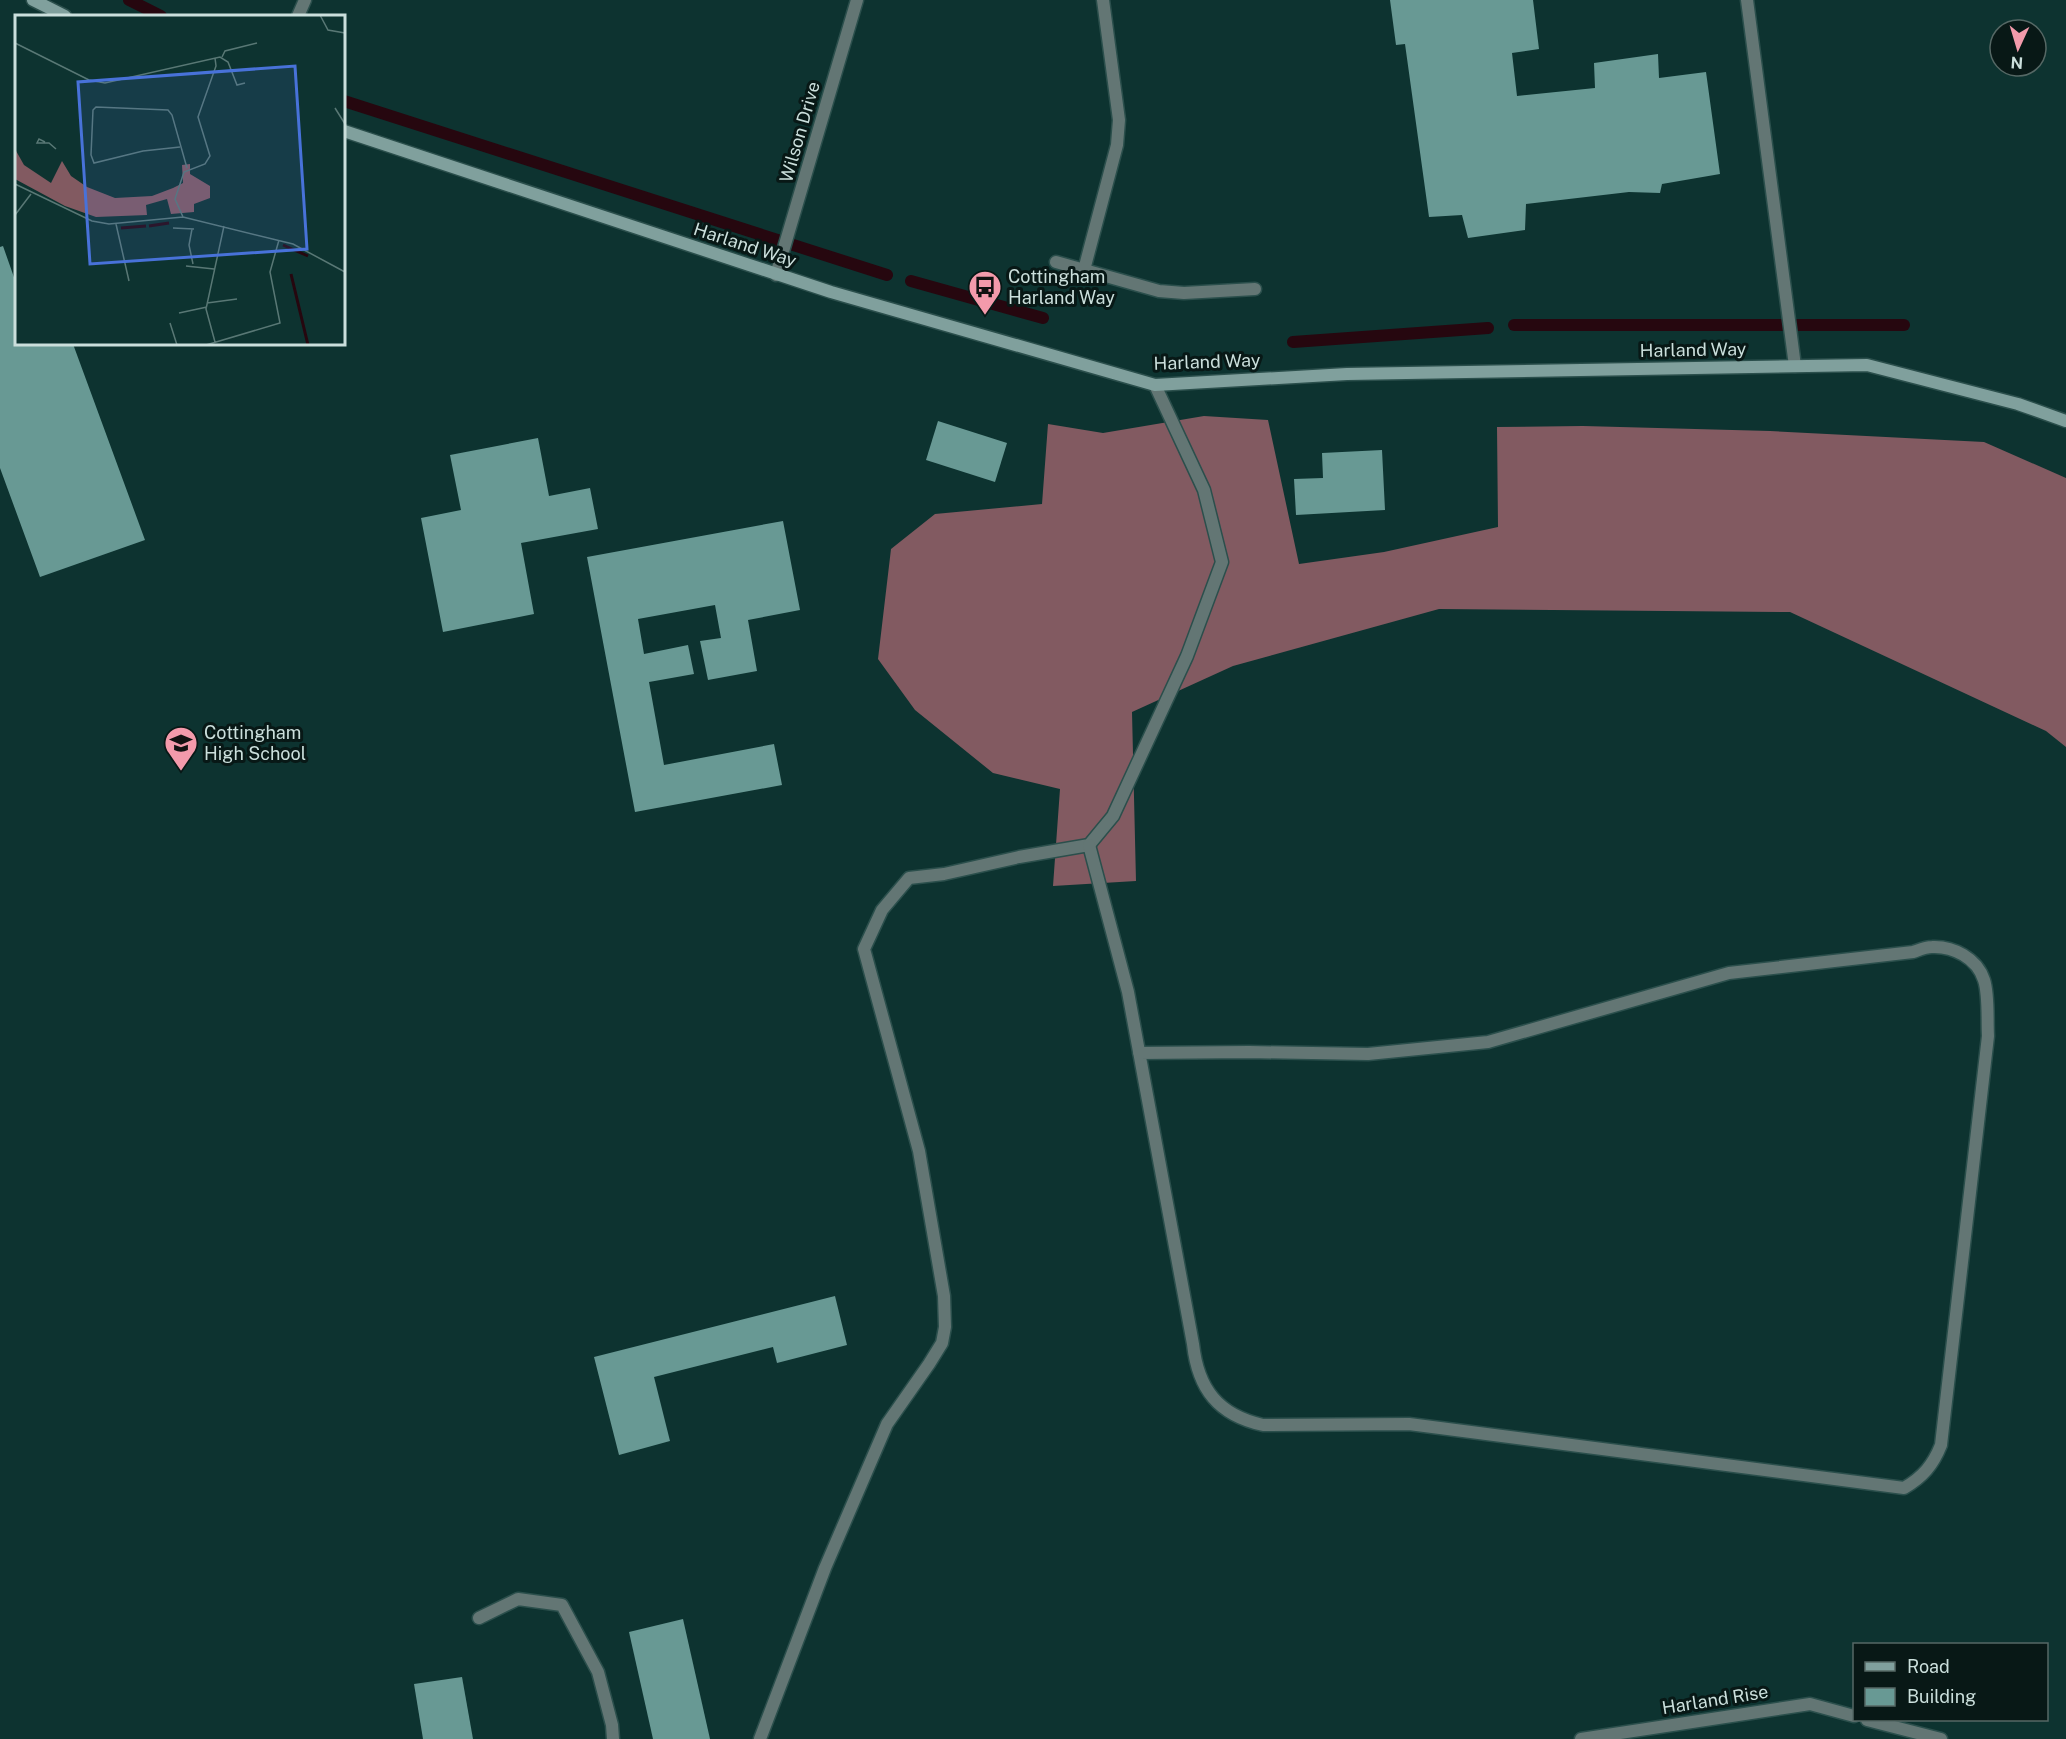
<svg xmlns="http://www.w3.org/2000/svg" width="2066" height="1739" font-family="'Public Sans',sans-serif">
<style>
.forest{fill:#825a61}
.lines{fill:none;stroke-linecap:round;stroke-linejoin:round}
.stream{stroke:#26070f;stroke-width:12}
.building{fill:#689994}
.service-casing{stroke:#2b4f4c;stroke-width:15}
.minor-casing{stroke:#2b4f4c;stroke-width:15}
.secondary-casing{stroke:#2b4f4c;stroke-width:15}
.service{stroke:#637674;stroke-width:12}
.minor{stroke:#637674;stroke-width:12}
.secondary{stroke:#80a09d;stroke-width:12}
.labels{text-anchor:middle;stroke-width:6;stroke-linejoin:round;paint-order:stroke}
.street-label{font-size:18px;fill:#cbdfdc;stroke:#081816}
.poi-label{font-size:18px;fill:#cbdfdc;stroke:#081816;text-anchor:start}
.inset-river{fill:none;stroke:#26070f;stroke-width:3}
.inset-road{fill:none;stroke:#597875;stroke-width:1.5}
.view{fill:#4872d9;fill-opacity:0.15;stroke:#4872d9;stroke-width:3}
.inset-edge{fill:none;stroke:#cbdfdc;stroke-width:3}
</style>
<rect width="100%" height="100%" fill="#0d3330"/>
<path class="forest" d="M1204,416L1268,420L1299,564L1384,552L1498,527L1497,427L1583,426L1770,431L1984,442L2066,478V747L2046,731L1790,612L1439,609L1233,666L1132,712L1136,881L1053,886L1060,789L993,773L915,710L878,659L891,549L935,514L1042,504L1048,424L1103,433Z"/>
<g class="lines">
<g class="stream">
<path d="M129,0L161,16"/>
<path d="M344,101L887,275"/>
<path d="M911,281L1043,318"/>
<path d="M1514,325H1904"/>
<path d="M1293,342L1488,328"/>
</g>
</g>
<g class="building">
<path d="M1390,0H1533L1539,49L1512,53L1517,96L1595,88L1594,63L1658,54L1659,78L1706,72L1720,174L1662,184L1660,193L1629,192L1526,204L1525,230L1468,238L1462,215L1429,217L1405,44L1396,45Z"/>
<path d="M3,246L16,283V344H73L145,540L40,577L0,468V247Z"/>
<path d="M938,421L1007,443L995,482L926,460Z"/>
<path d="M538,438L549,496L590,488L598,529L521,543L534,614L443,632L421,518L461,510L450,455Z"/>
<path d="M1382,450L1385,510L1296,515L1294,479L1323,478L1322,453Z"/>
<path d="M783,521L800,610L748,620L757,671L708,680L700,641L721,638L715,605L638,619L644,654L688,645L694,674L649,682L664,765L774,744L782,785L635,812L587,557Z"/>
<path d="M835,1296L847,1345L777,1363L773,1347L654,1377L670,1441L619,1455L594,1357Z"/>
<path d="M683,1619L710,1739H653L629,1632Z"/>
<path d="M462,1677L473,1739H423L414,1684Z"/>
</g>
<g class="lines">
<g class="service-casing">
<g id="service">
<path d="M1747,0L1795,366"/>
<path d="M1056,262L1159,291L1184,293L1255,289"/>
<path d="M479,1618L518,1599L562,1605L598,1672L612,1725L613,1739"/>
<path d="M1867,1720L1941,1739"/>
<path d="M760,1739L825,1568L887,1424L929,1364L942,1343L945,1327L944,1296L919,1151L864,949L882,910L909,878L944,874L1019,857L1089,845L1113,816L1187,656L1222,562L1204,490L1155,385"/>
<path d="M1581,1739L1810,1704L1854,1716"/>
</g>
</g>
<g class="minor-casing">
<g id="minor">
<path d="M298,16L305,0"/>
<path d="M1084,270L1117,145L1119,120L1103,0"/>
<path d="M776,275L857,0"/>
<path d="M1089,845L1128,992L1193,1344C1198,1389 1218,1415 1263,1425L1409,1424L1904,1488C1923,1477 1933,1465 1941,1445L1988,1036C1987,1020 1989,995 1984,980C1977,958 1953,946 1932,947C1925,947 1919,950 1913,952L1729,973L1488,1042L1368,1054L1249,1052L1139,1053"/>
</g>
</g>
<g class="secondary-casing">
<g id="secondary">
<path d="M33,0L65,16"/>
<path d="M344,131L831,292L1155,385L1347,374L1867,365L2018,404L2066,421"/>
</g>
</g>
<use href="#service" class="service"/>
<use href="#minor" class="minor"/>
<use href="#secondary" class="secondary"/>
</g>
<defs>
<g id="bus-pin" transform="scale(1.725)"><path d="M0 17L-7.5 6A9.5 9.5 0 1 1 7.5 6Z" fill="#f39aab" stroke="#081816"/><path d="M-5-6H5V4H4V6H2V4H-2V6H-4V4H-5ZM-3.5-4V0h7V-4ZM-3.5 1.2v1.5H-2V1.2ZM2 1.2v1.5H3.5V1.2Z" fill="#111"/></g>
<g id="school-pin" transform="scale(1.725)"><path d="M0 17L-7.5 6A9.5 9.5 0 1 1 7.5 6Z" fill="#f39aab" stroke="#081816"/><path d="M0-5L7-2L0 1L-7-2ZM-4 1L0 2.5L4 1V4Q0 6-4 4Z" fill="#111"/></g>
</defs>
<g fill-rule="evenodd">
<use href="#bus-pin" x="985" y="287"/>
<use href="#school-pin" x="181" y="743"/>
</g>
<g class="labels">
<g class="street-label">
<text transform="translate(800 132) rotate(-74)" y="6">Wilson Drive</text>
<text transform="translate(745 245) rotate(18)" y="6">Harland Way</text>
<text transform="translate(1693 350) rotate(-1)" y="6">Harland Way</text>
<text transform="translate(1207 362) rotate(-2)" y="6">Harland Way</text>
<text transform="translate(1715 1700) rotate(-9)" y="6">Harland Rise</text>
</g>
<g class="poi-label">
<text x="1008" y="283">Cottingham<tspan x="1008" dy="21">Harland Way</tspan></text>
<text x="204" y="739">Cottingham<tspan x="204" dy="21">High School</tspan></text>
</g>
</g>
<g transform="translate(15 15)">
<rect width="330" height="330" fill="#0d3330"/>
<path d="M0,134L9,150L36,168L47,146L56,161L72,172L100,183L137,181L158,173L168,168L167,150L175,149V159L195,171V183L179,189V197L156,199L152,184L131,190L132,200L81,202L50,191L0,164Z" fill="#825a61"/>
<path class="inset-river" d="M134,211L154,208M106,213L131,211M268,230L293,241M276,259L293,330"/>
<path class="inset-road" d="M305,0L313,15L330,18M0,28L74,65L90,68L205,42L213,47L222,70L230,68M207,42L210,36L242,28M320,93L330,109M30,127L24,124L22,128H34L41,134M165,132L128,136L79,148L76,140L78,95L81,92L153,95L157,100L172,153M0,169L77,206L94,209L168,202L278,229L330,257M0,200L16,179M168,202L160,184L169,157L190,149L195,141L183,102L201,51L200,43M101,209L114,266M158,213L179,214M177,214L174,230L178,249M171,251L199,254M192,288L222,284M164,298L192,292M155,308L162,330M200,327L191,294L209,211M191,330L265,308L255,257L264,225"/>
<path class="view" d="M280,51L292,234L75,249L63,67Z"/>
<rect width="330" height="330" class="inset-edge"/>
</g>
<rect x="1853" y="1643" width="195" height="78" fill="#081816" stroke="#566865" stroke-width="1.5"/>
<rect x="1865" y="1662" width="30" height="9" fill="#80a09d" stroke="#566865" stroke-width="1.5"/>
<text x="1907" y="1673" font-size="18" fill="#cbdfdc">Road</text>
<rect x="1865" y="1688" width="30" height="18" fill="#689994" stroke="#566865" stroke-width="1.5"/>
<text x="1907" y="1703" font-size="18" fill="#cbdfdc">Building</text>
<g transform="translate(2018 48) rotate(184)"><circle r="28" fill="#081816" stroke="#566865" stroke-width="1.5"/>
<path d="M0-4.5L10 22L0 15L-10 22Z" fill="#f39aab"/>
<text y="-9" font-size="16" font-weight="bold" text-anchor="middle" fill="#cbdfdc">N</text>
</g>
</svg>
